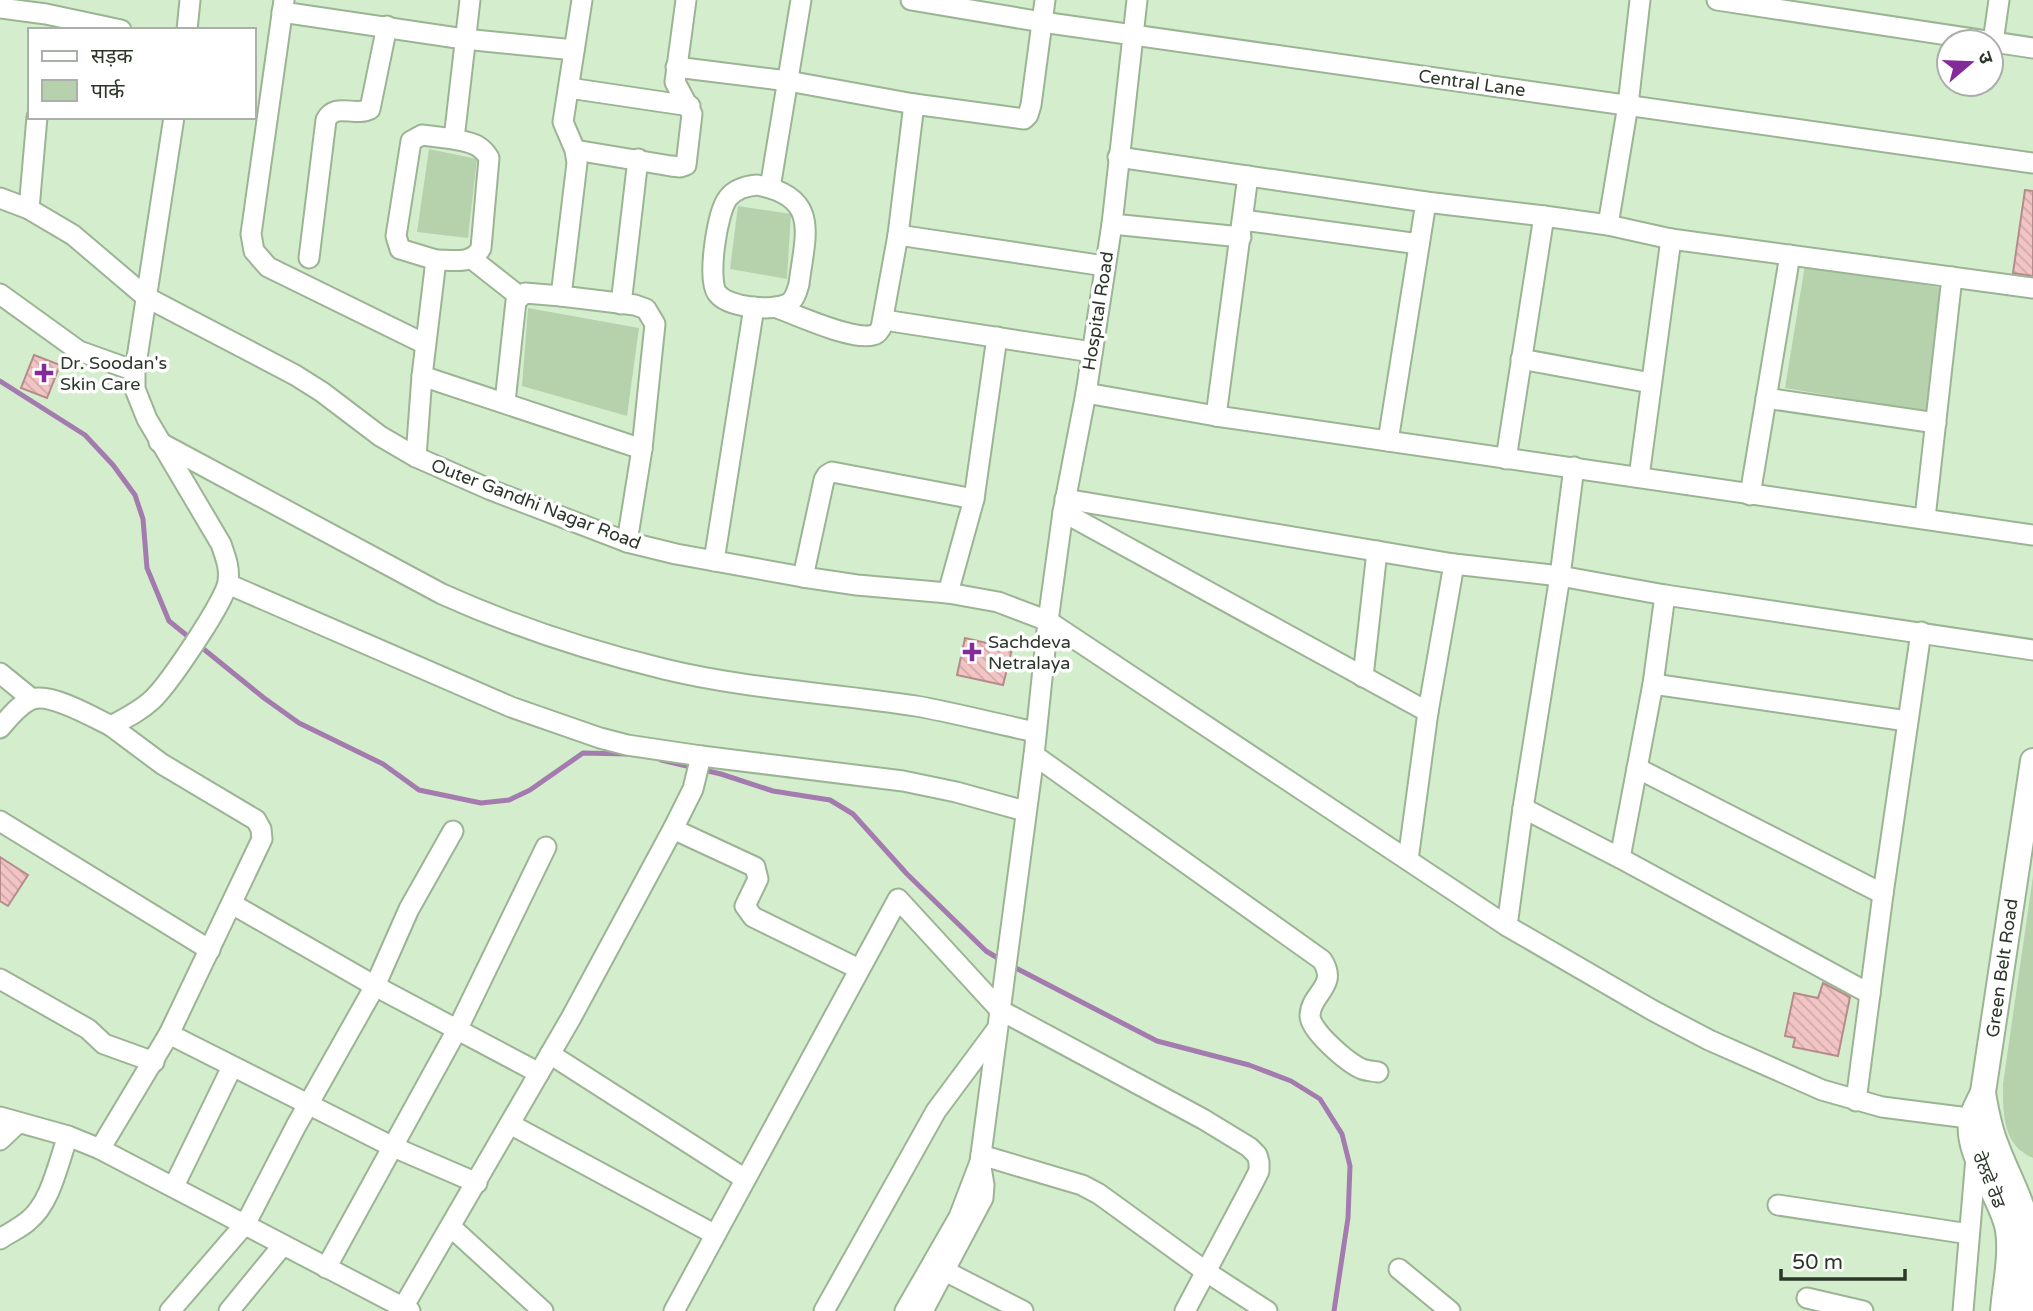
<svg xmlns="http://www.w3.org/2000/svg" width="2033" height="1311" font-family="'Varela Round','Noto Sans Devanagari','Noto Sans Gurmukhi',sans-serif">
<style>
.park{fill:#b5d2ad}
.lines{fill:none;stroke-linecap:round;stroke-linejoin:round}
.stream{stroke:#a47baf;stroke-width:5}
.building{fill:url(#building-back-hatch);stroke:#b68b8b;stroke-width:2}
.minor-casing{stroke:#9bb494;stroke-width:23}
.major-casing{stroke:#9bb494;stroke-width:28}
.minor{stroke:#fff;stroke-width:19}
.major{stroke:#fff;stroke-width:24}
.poi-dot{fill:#832b99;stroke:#fff;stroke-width:2.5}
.labels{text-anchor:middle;stroke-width:7;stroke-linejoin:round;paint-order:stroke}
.street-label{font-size:18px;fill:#2c372a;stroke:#fff}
.poi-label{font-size:18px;fill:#2c372a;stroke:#fff;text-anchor:start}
</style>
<defs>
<pattern id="building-back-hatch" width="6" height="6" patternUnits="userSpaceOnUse" patternTransform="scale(1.75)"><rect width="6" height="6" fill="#f2c4c4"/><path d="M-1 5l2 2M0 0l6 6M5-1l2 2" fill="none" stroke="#d0a9a9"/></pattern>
</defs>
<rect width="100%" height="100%" fill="#d4eecd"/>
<g class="park">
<path d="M429,149L477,159L468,238L417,232Z"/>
<path d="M738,206L791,214L787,279L730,269Z"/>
<path d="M1805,265L1948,289L1928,412L1785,388Z"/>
<path d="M528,308L639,328L627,416L522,386Z"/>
<path d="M2033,876V1158C2002,1145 2003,1113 2003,1084Z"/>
</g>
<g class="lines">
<g class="stream">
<path d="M0,381L85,435L113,465L135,495L143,519L147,568L169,621L264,698L299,723L383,764L419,790L481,803L509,800L530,790L583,753L627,754"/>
<path d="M661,760L721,774L773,791L830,800L853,814L907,874L986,951L1001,960"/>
<path d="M1010,965L1157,1041L1249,1065L1291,1081L1320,1099L1342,1134L1350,1166L1348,1218L1334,1311"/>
</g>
</g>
<g class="building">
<path d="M2025,190L2033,191V276L2013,273Z"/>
<path d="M34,355L60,365L47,398L21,388Z"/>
<path d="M965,638L1012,649L1003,685L957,675Z"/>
<path d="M0,857L28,875L8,906L0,901Z"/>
<path d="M1823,983L1850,997L1838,1056L1793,1047L1795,1038L1785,1036L1794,993L1818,998Z"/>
</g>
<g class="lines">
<g class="minor-casing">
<g id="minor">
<path d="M284,0L251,234L254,251L268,267L425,344"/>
<path d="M582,0L563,122L575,150L577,163L561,296L635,305L646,309L655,324L642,449L627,542"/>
<path d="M911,0L1042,22L2033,163"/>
<path d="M1717,0L2033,48"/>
<path d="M0,8L46,14L121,30"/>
<path d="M282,12L464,39L574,50"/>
<path d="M187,30L190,0"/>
<path d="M1993,42L1999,0"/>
<path d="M676,67L788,81L914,104L1024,119L1028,115L1031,105L1045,0"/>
<path d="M569,88L690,106"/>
<path d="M575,150L671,166L680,167L686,165L692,114L675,82L686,0"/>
<path d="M1118,157L1426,202L1544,216"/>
<path d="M757,185C821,197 805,235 799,284C797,291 795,299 789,303C773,312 728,308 717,293C707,279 717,212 728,198C735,189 746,186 757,185Z"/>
<path d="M770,188L801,0"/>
<path d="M0,198L29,209L73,235L146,297L295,375L322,392L380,436L416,457L491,490L627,542L676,554L803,577L857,585L948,593L998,602L1048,621L1507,926L1652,1010L1709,1040L1822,1090L1882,1107L1984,1120"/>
<path d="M29,209L37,117"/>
<path d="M1243,220L1419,244"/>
<path d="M1112,224L1241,237"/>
<path d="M1608,225L1628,105L1640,0"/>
<path d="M898,235L1105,266"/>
<path d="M309,258L326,120C335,102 355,117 370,109L387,26"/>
<path d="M472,259L519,296"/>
<path d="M436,260C452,260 473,265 481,248L489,158C480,143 470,143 454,139"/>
<path d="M0,294L79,351L135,371"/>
<path d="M621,304L638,159"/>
<path d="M775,307C796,315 853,341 873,335C878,334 878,332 881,328L898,235L914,104"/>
<path d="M884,320L1092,352"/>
<path d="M1521,359L1651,383"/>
<path d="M422,376L642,449"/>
<path d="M1086,393L1216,416L2033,535"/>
<path d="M1766,398L1936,423"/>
<path d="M505,402L516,301L525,293L561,296"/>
<path d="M1216,416L1248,176"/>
<path d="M1388,441L1426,202"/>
<path d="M159,442L442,594C511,625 590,651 664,669C746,689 832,693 916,706C956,713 996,724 1036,732"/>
<path d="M416,457L422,376L436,260L400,249L396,236L411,141L422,135L454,139L470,0"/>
<path d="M1506,459L1544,216L1608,225L1671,239L2033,288"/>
<path d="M1639,477L1671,239"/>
<path d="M1750,495L1790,255"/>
<path d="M1065,499L1454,564L1560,576L1665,595L2033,650"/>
<path d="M1063,512L1428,712L1454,564"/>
<path d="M1925,518L1952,277"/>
<path d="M714,561L754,307"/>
<path d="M803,577L824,480L827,475L832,472L974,499"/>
<path d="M228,584L511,707L600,738L627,745L701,756L903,781L956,792L1025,811"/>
<path d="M948,593L974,499L997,337"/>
<path d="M0,673L32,699"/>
<path d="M1363,677L1377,551"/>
<path d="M1653,684L1665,595"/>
<path d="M0,728C9,718 20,703 33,699C51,693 93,717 111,726C126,718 140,711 152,700C168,685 227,599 228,581C230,567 225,556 221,544L147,419L135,389V371L174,117"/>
<path d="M1034,755L1322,960C1339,986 1311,993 1310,1015C1309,1030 1348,1063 1362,1069C1367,1071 1373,1071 1378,1072"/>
<path d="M1637,768L1883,894"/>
<path d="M1523,808L1560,576L1574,467"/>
<path d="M0,821L210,950"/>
<path d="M673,829L755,867L758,879L745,906L753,917L859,969"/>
<path d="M1620,858L1870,994"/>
<path d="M1408,860L1428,712"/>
<path d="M232,904L375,986L539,1073"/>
<path d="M1507,926L1523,808L1620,858L1653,684L1907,721"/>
<path d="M0,979L88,1029L104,1044L154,1062"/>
<path d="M169,1034L391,1146L477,1183"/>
<path d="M550,1054L745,1179"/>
<path d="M1856,1101L1883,894L1921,632"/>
<path d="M0,1117L68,1136L100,1149L410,1311"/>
<path d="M510,1124L714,1234"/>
<path d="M0,1140L18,1123"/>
<path d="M100,1149L169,1034L262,839L261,829L256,820L162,764L111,726"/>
<path d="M981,1155L1082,1185L1099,1194L1205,1271L1267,1311"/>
<path d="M174,1186L232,1067"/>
<path d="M1778,1205L1969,1234"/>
<path d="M451,1227L543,1311"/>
<path d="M0,1239C9,1233 20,1228 28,1221C51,1203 58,1163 68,1136"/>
<path d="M326,1268L458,1028L546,847"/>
<path d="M1399,1269L1450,1311"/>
<path d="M945,1271L1023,1311"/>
<path d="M1807,1298L1863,1311"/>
<path d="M170,1311L246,1223L296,1126L375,986L409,909L453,831"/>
<path d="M229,1311L283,1245"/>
<path d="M401,1311L571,1018L673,829L693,789L701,756"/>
<path d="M674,1311L898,899L1000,1010L1203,1119L1249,1147L1257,1155L1259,1162V1171L1253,1183L1185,1311"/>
<path d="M824,1311L936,1111L997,1029"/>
<path d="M905,1311L959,1217L980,1162L1034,755L1048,621L1063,512L1086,393L1112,224L1137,0"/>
<path d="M923,1311L983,1198L984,1185L981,1167"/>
<path d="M1963,1311L1976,1157"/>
</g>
</g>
<g class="major-casing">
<g id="major">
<path d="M1983,1093C1986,1111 1989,1128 1996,1145C2006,1173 2023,1201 2028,1231C2032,1257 2025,1285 2022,1311"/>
<path d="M2003,1311C2005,1285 2012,1256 2008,1230C2002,1195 1963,1153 1972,1117C1974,1109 1980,1100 1983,1092L2033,761"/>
</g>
</g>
<use href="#minor" class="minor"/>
<use href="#major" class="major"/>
</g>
<g class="poi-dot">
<path d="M40.5 362.5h7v7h7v7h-7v7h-7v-7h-7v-7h7z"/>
<path d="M968.5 641.5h7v7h7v7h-7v7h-7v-7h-7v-7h7z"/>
</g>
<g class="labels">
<g class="street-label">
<text transform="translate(1472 83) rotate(8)" y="6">Central Lane</text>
<text transform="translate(1098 311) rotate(-81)" y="6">Hospital Road</text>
<text transform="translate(536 504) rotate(21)" y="6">Outer Gandhi Nagar Road</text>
<text transform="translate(2002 968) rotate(-82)" y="6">Green Belt Road</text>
<text transform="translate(1989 1180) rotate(68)" y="6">ਰੇਲਵੇ ਰੋਡ</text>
</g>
<g class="poi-label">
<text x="60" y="369">Dr. Soodan's<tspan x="60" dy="21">Skin Care</tspan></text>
<text x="988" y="648">Sachdeva<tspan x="988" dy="21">Netralaya</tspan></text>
</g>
</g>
<rect x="28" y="28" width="228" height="91" fill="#ffffff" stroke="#abafaa" stroke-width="2"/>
<rect x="42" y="51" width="35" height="10" fill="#ffffff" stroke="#abafaa" stroke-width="2"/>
<text x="91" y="63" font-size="21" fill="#2c372a">सड़क</text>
<rect x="42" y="80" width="35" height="21" fill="#b5d2ad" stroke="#abafaa" stroke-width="2"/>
<text x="91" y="98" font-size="21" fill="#2c372a">पार्क</text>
<g transform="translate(1970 63) rotate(71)"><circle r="33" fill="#ffffff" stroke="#abafaa" stroke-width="2"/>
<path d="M0-5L12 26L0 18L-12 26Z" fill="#832b99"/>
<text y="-10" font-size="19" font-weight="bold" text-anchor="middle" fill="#2c372a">उ</text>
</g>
<path d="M1781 1269v10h124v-10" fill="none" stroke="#2c372a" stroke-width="3.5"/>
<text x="1792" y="1269" font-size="21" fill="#2c372a" stroke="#ffffff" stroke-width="5" paint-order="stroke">50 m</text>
</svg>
